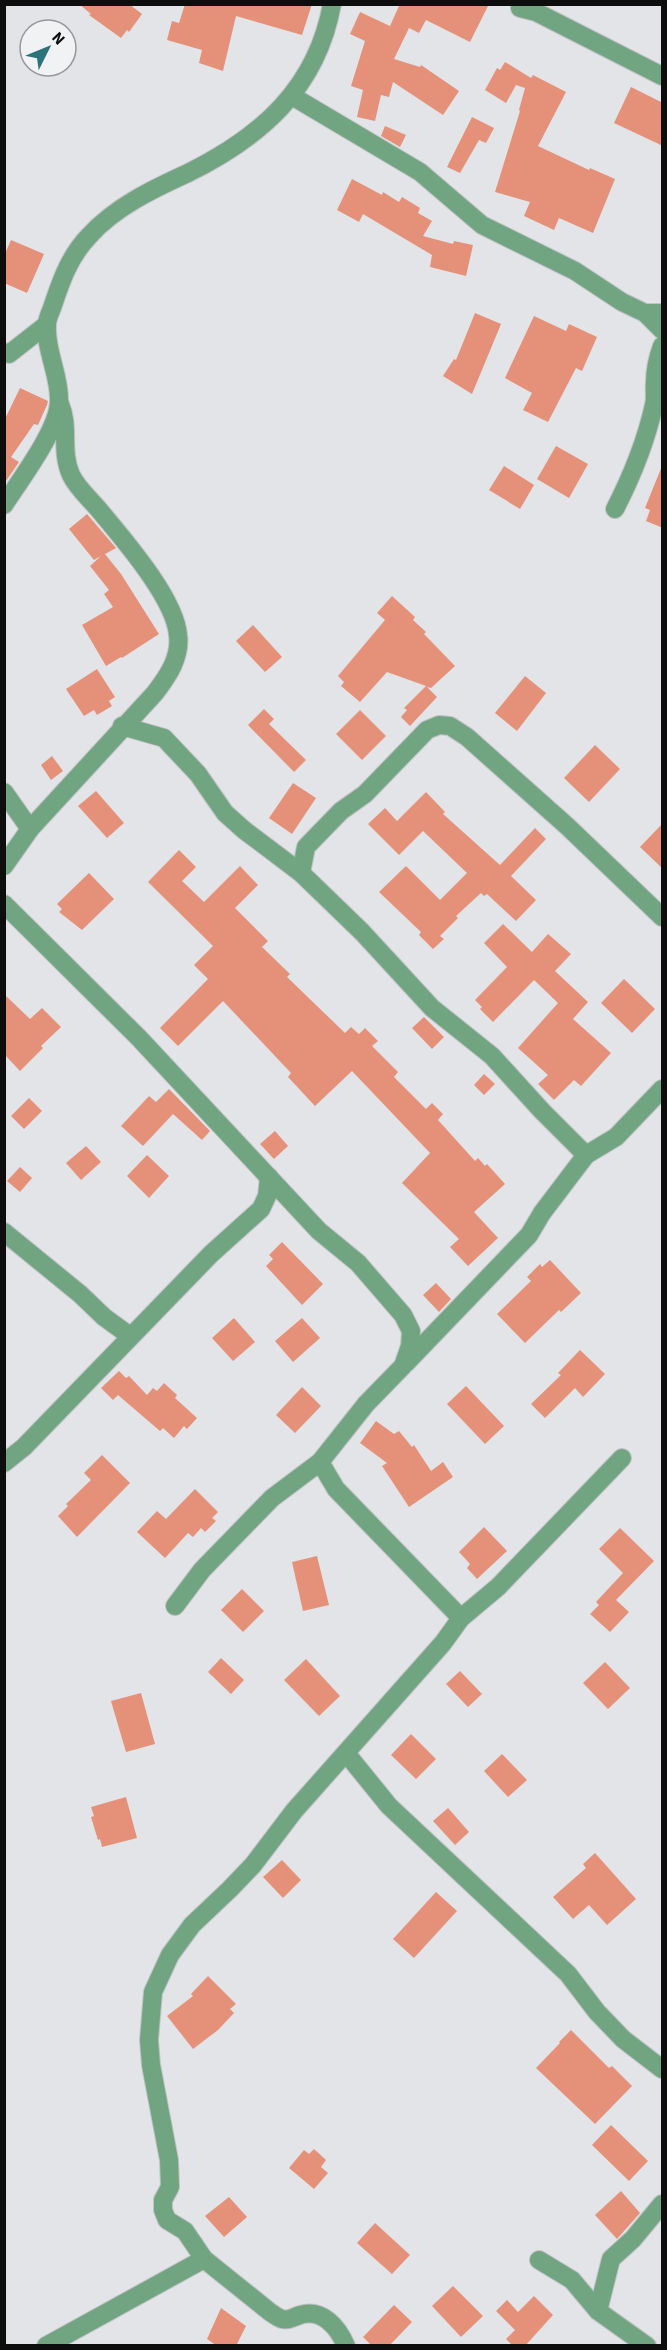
<svg xmlns="http://www.w3.org/2000/svg" width="667" height="2350" font-family="'Source Sans 3',sans-serif">
<style>
.building{fill:#e5917a}
.lines{fill:none;stroke-linecap:round;stroke-linejoin:round}
.minor-casing{stroke:#c0c2c4;stroke-width:20}
.minor{stroke:#71a582;stroke-width:18}
</style>
<rect width="100%" height="100%" fill="#e2e4e7"/>
<g class="building">
<path d="M79,4H129L142,14L129,32L127,30L121,38L89,15L91,14Z"/>
<path d="M185,4H312L302,35L236,16L223,71L199,63L202,50L167,40L172,21L179,23Z"/>
<path d="M396,4H489L470,42L426,20L419,33L409,28L394,59L420,67L421,65L459,91L443,115L393,82L389,97L381,95L375,121L357,117L363,90L351,86L365,41L350,34L360,12L390,26L399,6Z"/>
<path d="M505,62L531,78L533,75L566,92L538,146L589,170L590,168L615,179L593,233L559,218L554,230L524,216L530,202L495,192L520,111L519,110L525,88L516,85L506,103L485,90L497,68L500,70Z"/>
<path d="M631,87L663,103V146L614,123Z"/>
<path d="M472,117L494,128L486,143L479,140L460,173L447,167Z"/>
<path d="M385,126L406,135L400,147L381,136Z"/>
<path d="M352,179L382,195L383,192L399,202L402,197L420,208L418,213L432,221L423,236L453,244L454,241L473,245L466,276L430,267L432,255L363,214L359,222L337,210Z"/>
<path d="M11,240L44,254L27,293L4,283V256Z"/>
<path d="M475,313L501,324L472,394L443,376L454,359L456,360Z"/>
<path d="M534,316L566,331L569,324L597,337L582,371L576,368L548,422L523,410L532,393L505,378Z"/>
<path d="M20,388L48,401L47,405L38,425L34,424L11,457L19,462L4,484V421Z"/>
<path d="M556,446L588,464L569,498L537,479Z"/>
<path d="M504,466L534,485L520,509L489,490Z"/>
<path d="M662,466L663,467V528L646,521L650,510L645,508Z"/>
<path d="M87,514L116,548L105,554L121,574L159,634L122,658L121,657L106,666L82,625L113,607L104,594L109,590L90,566L101,556L94,560L69,529Z"/>
<path d="M392,596L415,617L413,620L426,632L424,634L455,666L431,688L427,687L437,697L410,726L401,717L407,710L404,708L426,686L387,672L360,702L341,686L344,682L338,676L385,620L377,613Z"/>
<path d="M253,625L282,657L265,672L236,641Z"/>
<path d="M97,669L115,697L109,701L112,706L97,715L94,710L84,716L66,689Z"/>
<path d="M525,676L546,693L517,731L495,713Z"/>
<path d="M264,709L274,719L269,724L306,760L294,772L248,725Z"/>
<path d="M360,710L386,736L362,760L336,734Z"/>
<path d="M595,745L620,769L589,802L564,778Z"/>
<path d="M52,756L63,771L51,780L41,765Z"/>
<path d="M293,783L316,798L292,834L269,818Z"/>
<path d="M96,791L124,823L107,838L78,806Z"/>
<path d="M426,792L445,812L443,814L500,865L535,828L546,839L511,876L536,900L516,921L487,894L484,896L481,893L456,916L458,918L440,936L444,939L433,949L419,935L421,932L379,892L406,866L440,900L467,873L423,831L399,855L368,824L385,808L397,821Z"/>
<path d="M663,823V869L640,847Z"/>
<path d="M179,850L196,867L182,881L204,902L240,866L258,885L235,908L268,941L262,947L290,974L287,977L345,1033L351,1027L359,1034L365,1028L378,1041L372,1046L398,1072L394,1077L426,1109L432,1103L443,1114L438,1120L475,1161L478,1158L485,1166L487,1164L505,1184L474,1212L498,1238L468,1266L450,1247L459,1239L402,1183L430,1153L352,1071L315,1106L288,1077L291,1073L223,1001L178,1046L160,1028L208,979L194,965L213,946L148,882Z"/>
<path d="M89,873L114,899L82,930L59,912L62,909L57,904Z"/>
<path d="M503,924L532,952L548,934L571,954L555,971L588,1002L573,1019L611,1053L581,1086L574,1080L554,1100L538,1084L548,1075L518,1048L558,1003L534,980L493,1022L480,1009L482,1007L475,1000L507,967L484,943Z"/>
<path d="M624,979L655,1009L632,1033L601,1003Z"/>
<path d="M4,994L30,1019L42,1008L61,1027L41,1046L43,1048L20,1071L4,1054Z"/>
<path d="M424,1017L444,1037L432,1049L412,1028Z"/>
<path d="M484,1074L495,1084L484,1095L474,1085Z"/>
<path d="M169,1089L210,1131L202,1140L173,1114L143,1146L121,1126L149,1096L156,1102Z"/>
<path d="M29,1098L42,1111L24,1129L11,1116Z"/>
<path d="M275,1131L288,1146L274,1159L260,1144Z"/>
<path d="M86,1146L101,1162L81,1180L66,1163Z"/>
<path d="M147,1155L169,1176L149,1198L127,1176Z"/>
<path d="M20,1167L32,1178L20,1192L7,1181Z"/>
<path d="M282,1242L323,1284L302,1305L266,1266L273,1259L269,1255Z"/>
<path d="M550,1260L581,1293L561,1312L559,1310L525,1343L497,1314L531,1281L527,1277L540,1264L542,1267Z"/>
<path d="M436,1283L451,1299L439,1312L423,1295Z"/>
<path d="M234,1318L255,1342L233,1361L212,1338Z"/>
<path d="M302,1318L320,1338L293,1362L275,1341Z"/>
<path d="M580,1350L605,1374L583,1397L575,1388L545,1418L531,1404L561,1375L558,1373Z"/>
<path d="M119,1371L126,1378L129,1376L147,1395L153,1388L157,1391L164,1383L177,1395L175,1398L197,1418L187,1429L184,1426L174,1438L163,1428L160,1431L118,1395L113,1400L101,1388Z"/>
<path d="M466,1386L504,1426L485,1444L447,1404Z"/>
<path d="M302,1387L321,1406L295,1433L276,1415Z"/>
<path d="M376,1421L394,1434L399,1431L412,1447L414,1445L431,1471L443,1462L453,1477L409,1507L382,1466L387,1463L360,1443Z"/>
<path d="M102,1455L130,1483L77,1537L58,1516L68,1506L66,1504L91,1480L84,1473Z"/>
<path d="M195,1489L218,1512L212,1518L216,1521L205,1532L201,1528L193,1537L188,1533L165,1558L137,1532L157,1511L166,1519Z"/>
<path d="M484,1527L507,1551L477,1579L467,1568L470,1564L459,1552Z"/>
<path d="M620,1528L654,1561L616,1600L629,1612L610,1632L590,1614L599,1605L596,1602L623,1573L599,1549Z"/>
<path d="M317,1556L329,1605L303,1611L292,1562Z"/>
<path d="M242,1589L264,1611L243,1632L221,1610Z"/>
<path d="M221,1658L244,1680L231,1694L208,1672Z"/>
<path d="M306,1659L340,1696L319,1716L284,1680Z"/>
<path d="M605,1662L630,1688L608,1709L583,1683Z"/>
<path d="M460,1671L482,1694L468,1707L446,1684Z"/>
<path d="M141,1693L155,1744L126,1752L111,1701Z"/>
<path d="M411,1734L436,1759L416,1779L391,1755Z"/>
<path d="M502,1754L527,1780L508,1797L484,1771Z"/>
<path d="M126,1797L137,1838L102,1847L100,1839L98,1840L91,1817L94,1816L91,1807Z"/>
<path d="M448,1808L469,1832L455,1845L433,1821Z"/>
<path d="M595,1853L636,1899L607,1925L589,1905L573,1919L553,1897L586,1868L583,1864Z"/>
<path d="M282,1860L301,1880L283,1898L263,1877Z"/>
<path d="M436,1892L457,1911L414,1958L393,1939Z"/>
<path d="M208,1976L236,2004L230,2009L234,2013L218,2030L193,2049L167,2016L193,1996L191,1994Z"/>
<path d="M571,2030L609,2068L612,2066L632,2086L595,2124L536,2068L560,2043L559,2042Z"/>
<path d="M611,2125L648,2161L629,2181L592,2145Z"/>
<path d="M314,2149L326,2160L321,2167L328,2173L314,2189L289,2168L304,2150L309,2154Z"/>
<path d="M621,2191L640,2213L617,2239L595,2215Z"/>
<path d="M229,2197L247,2217L224,2237L205,2216Z"/>
<path d="M375,2223L410,2255L392,2274L357,2243Z"/>
<path d="M453,2286L483,2316L461,2337L432,2306Z"/>
<path d="M534,2296L553,2315L525,2346H513L506,2339L515,2330L496,2311L507,2300L518,2312Z"/>
<path d="M394,2305L412,2322L389,2346H372L363,2337Z"/>
<path d="M221,2308L246,2326L236,2346H217L207,2339Z"/>
</g>
<g class="lines">
<g class="minor-casing">
<g id="minor">
<path d="M520,8L536,12L662,76"/>
<path d="M292,96L420,172L482,225L575,271L622,302L645,313H662"/>
<path d="M645,313L662,330"/>
<path d="M4,352L9,354L46,325"/>
<path d="M4,505C20,480 59,429 59,401C60,376 45,350 47,325C47,319 50,313 52,308C61,281 69,257 89,236C115,207 153,189 188,173C261,137 317,88 332,4"/>
<path d="M615,509C632,476 646,441 654,405C656,397 654,390 655,382C655,370 658,357 662,346"/>
<path d="M122,726L164,738L198,774L225,813L244,830L301,873L362,932L432,1008L492,1056L542,1111L586,1155L542,1213L529,1235L406,1363"/>
<path d="M4,792L30,829"/>
<path d="M4,866L30,829L155,693C168,676 181,657 178,635C175,598 123,539 100,511C91,500 77,488 71,475C60,450 70,428 60,404"/>
<path d="M301,873L306,847L341,811L365,794L427,730L439,725L450,726L467,737L567,826L662,917"/>
<path d="M4,904L139,1038L319,1231L358,1263L403,1315L411,1331L410,1346L403,1366L366,1404L320,1462L272,1498L202,1570L175,1606"/>
<path d="M586,1155L616,1137L662,1089"/>
<path d="M4,1232L80,1294L104,1317L130,1336"/>
<path d="M320,1462L336,1489L461,1618"/>
<path d="M4,1463L24,1447L211,1254L261,1209L267,1196L269,1177"/>
<path d="M346,1753L389,1806L568,1974L597,2012L623,2039L662,2069"/>
<path d="M539,2260L572,2280L598,2311L647,2346"/>
<path d="M598,2311L611,2259L633,2239L662,2204"/>
<path d="M46,2346L204,2259"/>
<path d="M346,2346C338,2327 322,2308 300,2315C293,2317 289,2321 282,2319C278,2318 273,2314 270,2312L204,2259L185,2231L167,2220L163,2210V2200L170,2187L169,2160L151,2065L149,2040L153,1992L170,1955L192,1925L230,1889L253,1865L294,1811L443,1643L461,1618L498,1587L622,1458"/>
</g>
</g>
<use href="#minor" class="minor"/>
</g>
<rect width="667" height="2350" fill="none" stroke="#0d0d0e" stroke-width="12"/>
<g transform="translate(48 48) rotate(47)"><circle r="28" fill="#f0f2f4" stroke="#959698" stroke-width="1.5"/>
<path d="M0-4.5L10 22L0 15L-10 22Z" fill="#2a747a"/>
<text y="-9" font-size="16" font-weight="bold" text-anchor="middle" fill="#0d0d0e">N</text>
</g>
</svg>
